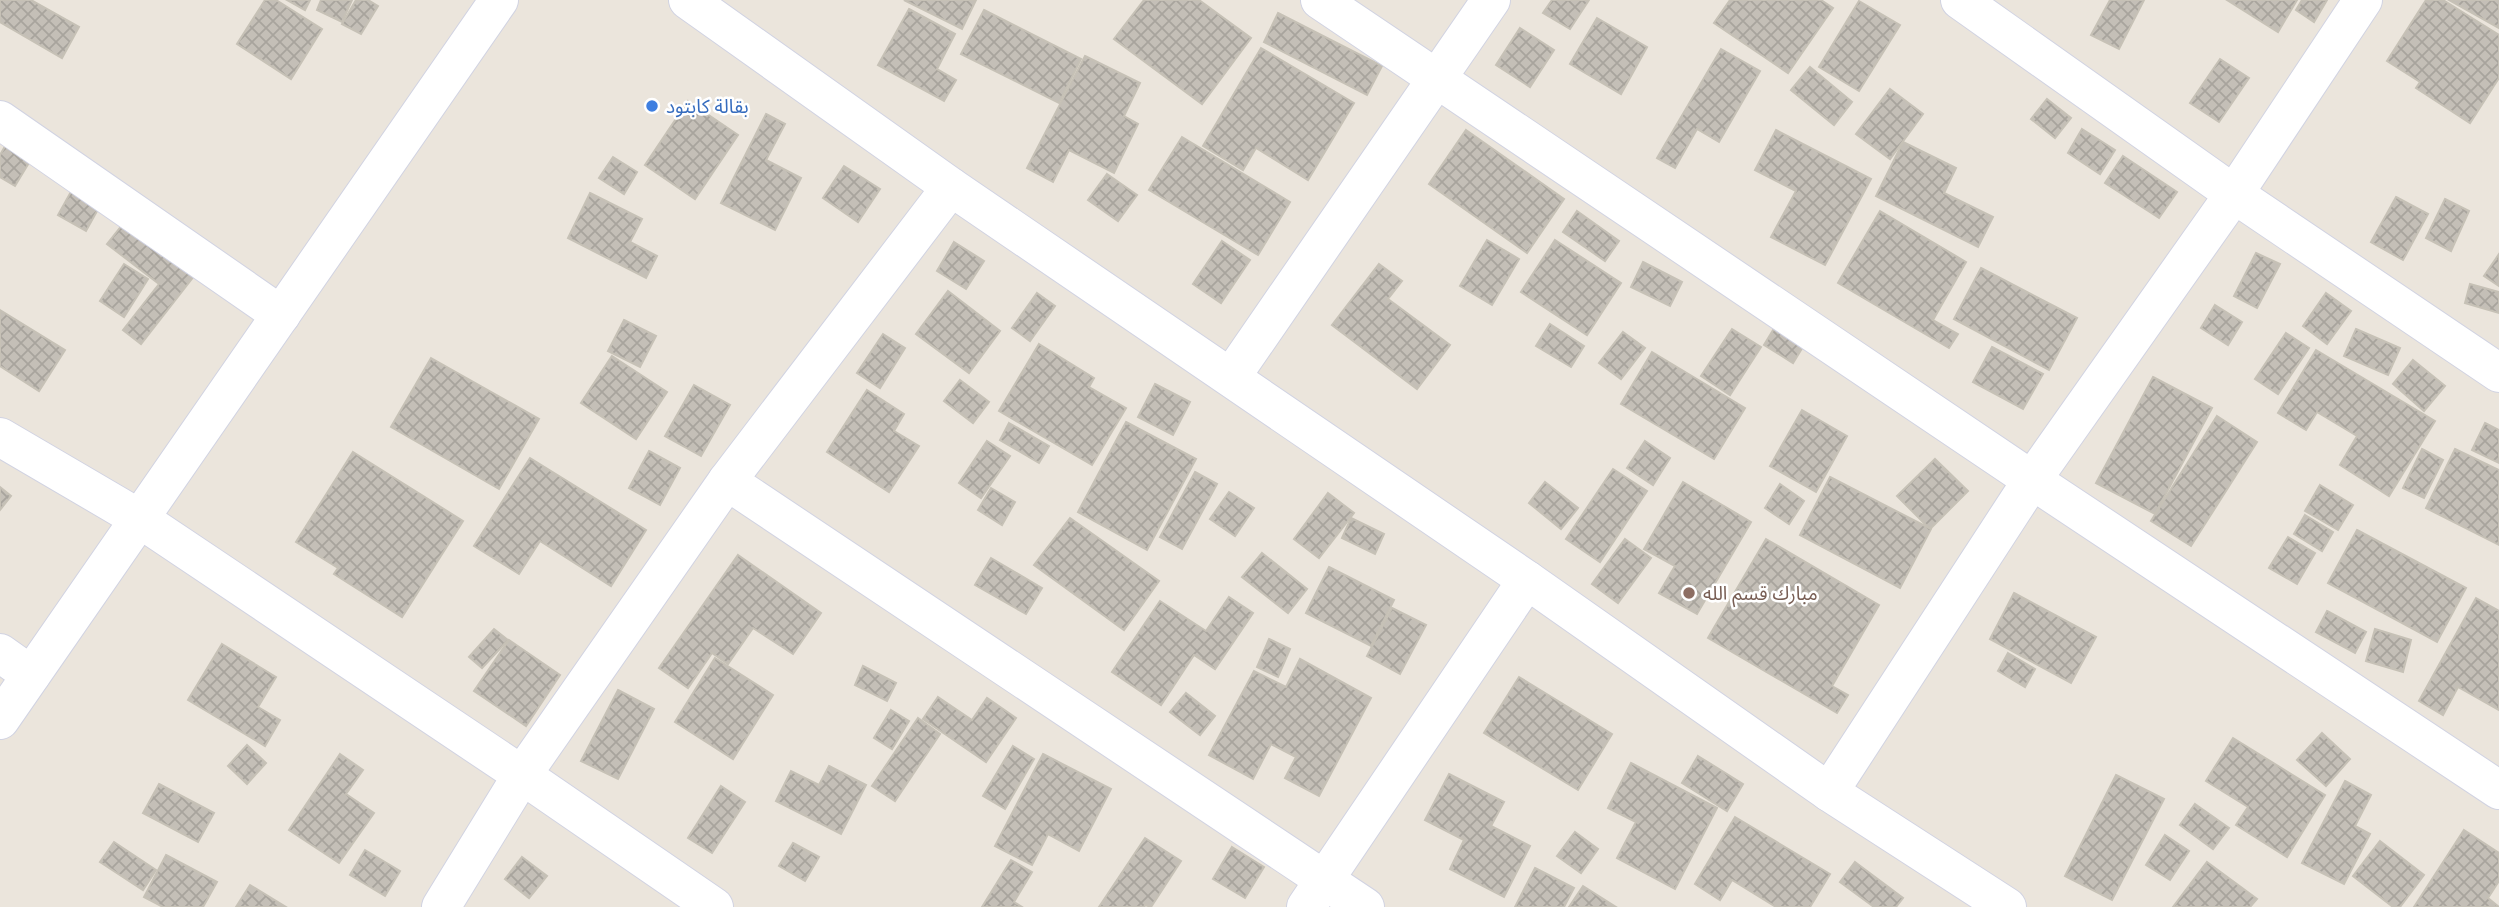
<svg xmlns="http://www.w3.org/2000/svg" width="2499" height="907" font-family="'Nunito Sans','Noto Sans Arabic',sans-serif">
<style>
.building{fill:url(#building-cross-hatch);stroke:#c6c1b6;stroke-width:2}
.lines{fill:none;stroke-linecap:round;stroke-linejoin:round}
.minor-casing{stroke:#d1d3e2;stroke-width:40}
.minor{stroke:#fff;stroke-width:38}
.shop-dot{fill:#3f7fe0;stroke:#fff;stroke-width:2.5}
.education-dot{fill:#8d6e63;stroke:#fff;stroke-width:2.5}
.labels{text-anchor:middle;stroke-width:5;stroke-linejoin:round;paint-order:stroke}
.shop-label{font-size:19px;fill:#366cbe;stroke:#fff;text-anchor:start}
.education-label{font-size:19px;fill:#785e54;stroke:#fff;text-anchor:start}
</style>
<defs>
<pattern id="building-cross-hatch" width="8" height="8" patternUnits="userSpaceOnUse" patternTransform="scale(1.75)"><rect width="8" height="8" fill="#c4bfb7"/><path d="M0 0l8 8M0 8l8-8" fill="none" stroke="#a8a49d"/></pattern>
</defs>
<rect width="100%" height="100%" fill="#ebe5dc"/>
<g class="building">
<path d="M0,0H31L79,27L62,58L0,22Z"/>
<path d="M265,0H276L322,29L291,79L237,44Z"/>
<path d="M287,0H310L305,10Z"/>
<path d="M321,0H352L342,22L317,10Z"/>
<path d="M356,0H368L378,6L361,34L342,24Z"/>
<path d="M904,0H976L962,29Z"/>
<path d="M1144,0H1199L1251,38L1202,104L1114,39Z"/>
<path d="M1552,0H1589L1570,29L1543,13Z"/>
<path d="M1730,0H1821L1833,8L1788,73L1714,23Z"/>
<path d="M2110,0H2144L2119,49L2091,35Z"/>
<path d="M2227,0H2297L2278,32Z"/>
<path d="M2302,0H2327L2314,22L2296,10Z"/>
<path d="M2426,0H2443L2499,35V78L2470,123L2416,88L2420,82L2387,61Z"/>
<path d="M2449,0H2499V28Z"/>
<path d="M1859,1L1900,25L1859,91L1819,67Z"/>
<path d="M909,9L955,34L937,69L956,80L944,101L878,65Z"/>
<path d="M984,10L1081,59L1059,103L961,54Z"/>
<path d="M1278,13L1382,66L1367,95L1264,42Z"/>
<path d="M1597,18L1647,47L1621,94L1570,64Z"/>
<path d="M1520,28L1554,50L1530,87L1496,65Z"/>
<path d="M1261,48L1354,103L1308,180L1256,148L1243,170L1203,146Z"/>
<path d="M1721,49L1760,71L1719,142L1697,129L1675,168L1657,158Z"/>
<path d="M1085,56L1140,83L1124,116L1138,124L1114,173L1069,150L1053,182L1027,168Z"/>
<path d="M2220,59L2249,78L2219,122L2190,103Z"/>
<path d="M1810,67L1852,102L1834,125L1791,90Z"/>
<path d="M1890,89L1923,114L1890,159L1856,134Z"/>
<path d="M2047,99L2071,118L2055,138L2031,119Z"/>
<path d="M688,101L738,135L695,199L645,165Z"/>
<path d="M766,114L785,124L766,160L801,178L775,230L721,203Z"/>
<path d="M2082,129L2115,150L2100,174L2068,153Z"/>
<path d="M1466,130L1564,199L1527,253L1429,184Z"/>
<path d="M1776,130L1871,179L1825,265L1771,237L1796,191L1755,170Z"/>
<path d="M11,136L36,151L15,186L0,177V155Z"/>
<path d="M1182,137L1290,202L1258,255L1149,190Z"/>
<path d="M1903,142L1956,168L1944,193L1993,217L1978,247L1876,196Z"/>
<path d="M2123,156L2177,192L2159,218L2105,183Z"/>
<path d="M613,157L637,172L624,194L599,178Z"/>
<path d="M844,166L880,189L858,222L823,198Z"/>
<path d="M1107,174L1137,195L1118,221L1088,200Z"/>
<path d="M78,179L106,195L86,231L58,215Z"/>
<path d="M590,193L642,219L630,242L657,256L646,278L568,238Z"/>
<path d="M2396,197L2428,214L2403,260L2371,242Z"/>
<path d="M2445,199L2469,211L2451,251L2426,238Z"/>
<path d="M135,209L205,262L141,344L123,330L159,284L107,244Z"/>
<path d="M1577,211L1619,241L1605,261L1563,232Z"/>
<path d="M1880,211L1966,262L1933,320L1958,334L1949,348L1838,283Z"/>
<path d="M1487,240L1519,259L1492,305L1460,286Z"/>
<path d="M1555,240L1621,283L1587,335L1521,292Z"/>
<path d="M1222,241L1250,260L1221,303L1193,284Z"/>
<path d="M954,242L984,261L966,289L937,271Z"/>
<path d="M2256,253L2280,264L2257,308L2234,296Z"/>
<path d="M2499,254V286L2484,276Z"/>
<path d="M1643,262L1682,282L1670,306L1631,287Z"/>
<path d="M124,264L148,279L124,317L100,301Z"/>
<path d="M1379,264L1402,281L1388,299L1450,345L1417,389L1332,325Z"/>
<path d="M1981,268L2077,318L2049,370L1954,319Z"/>
<path d="M2470,284L2499,292V313L2465,303Z"/>
<path d="M948,291L1000,331L969,373L916,334Z"/>
<path d="M1037,293L1055,306L1030,341L1012,328Z"/>
<path d="M2326,293L2351,311L2327,344L2303,326Z"/>
<path d="M2215,305L2242,322L2228,345L2201,328Z"/>
<path d="M0,310L65,350L39,391L0,366Z"/>
<path d="M624,320L656,336L640,367L608,351Z"/>
<path d="M1550,324L1584,346L1571,367L1536,346Z"/>
<path d="M1775,327L1804,345L1793,363L1764,345Z"/>
<path d="M1732,329L1761,347L1730,395L1701,376Z"/>
<path d="M2356,329L2400,348L2388,375L2344,356Z"/>
<path d="M1623,332L1645,348L1621,379L1599,363Z"/>
<path d="M2286,333L2309,348L2278,394L2255,379Z"/>
<path d="M883,334L905,348L880,388L857,373Z"/>
<path d="M1039,344L1094,378L1089,387L1126,408L1092,465L999,411Z"/>
<path d="M1992,347L2043,374L2023,409L1973,382Z"/>
<path d="M2316,350L2435,421L2389,496L2340,465L2357,436L2317,412L2306,430L2278,413Z"/>
<path d="M1652,352L1745,408L1714,459L1621,404Z"/>
<path d="M612,356L667,392L636,439L581,403Z"/>
<path d="M431,358L539,419L499,489L391,427Z"/>
<path d="M2413,360L2445,386L2424,411L2393,384Z"/>
<path d="M2153,377L2212,408L2155,514L2096,483Z"/>
<path d="M960,380L989,402L973,423L944,401Z"/>
<path d="M1155,384L1190,402L1173,435L1138,417Z"/>
<path d="M694,385L730,405L701,456L665,436Z"/>
<path d="M867,390L904,414L894,431L919,446L889,492L827,452Z"/>
<path d="M1802,410L1847,436L1816,492L1770,466Z"/>
<path d="M2217,416L2257,442L2191,546L2151,521Z"/>
<path d="M1126,422L1196,459L1147,550L1078,512Z"/>
<path d="M1009,423L1049,446L1039,463L1000,440Z"/>
<path d="M2485,423L2499,430V463L2472,450Z"/>
<path d="M987,441L1010,456L981,498L959,483Z"/>
<path d="M1645,441L1670,458L1653,485L1627,468Z"/>
<path d="M2422,449L2443,460L2424,498L2403,488Z"/>
<path d="M2455,449L2499,470V545L2426,508Z"/>
<path d="M649,451L680,468L660,505L629,488Z"/>
<path d="M353,452L463,521L402,617L334,574L338,568L296,542Z"/>
<path d="M530,458L646,530L611,586L540,541L519,574L474,546Z"/>
<path d="M1935,459L1968,491L1930,529L1897,496Z"/>
<path d="M1613,469L1647,491L1600,562L1566,539Z"/>
<path d="M1195,472L1217,484L1182,549L1160,537Z"/>
<path d="M1830,477L1931,529L1900,588L1800,535Z"/>
<path d="M1545,482L1578,508L1561,529L1529,503Z"/>
<path d="M1683,482L1751,522L1697,614L1659,593L1675,566L1644,549Z"/>
<path d="M1780,484L1804,501L1789,524L1765,508Z"/>
<path d="M2320,485L2353,505L2338,530L2305,511Z"/>
<path d="M0,487L11,496L0,510Z"/>
<path d="M991,488L1015,502L1002,525L978,510Z"/>
<path d="M1229,492L1254,508L1235,536L1210,519Z"/>
<path d="M1328,493L1354,513L1319,558L1294,539Z"/>
<path d="M2305,515L2333,532L2322,551L2294,534Z"/>
<path d="M1070,518L1159,581L1124,630L1034,565Z"/>
<path d="M1351,518L1384,534L1375,554L1342,538Z"/>
<path d="M2357,530L2466,588L2437,642L2328,583Z"/>
<path d="M2288,537L2315,553L2297,584L2269,568Z"/>
<path d="M1625,539L1651,558L1618,603L1592,584Z"/>
<path d="M1766,539L1879,605L1832,686L1848,695L1837,713L1708,638Z"/>
<path d="M1262,553L1307,589L1288,613L1242,577Z"/>
<path d="M738,555L821,613L793,654L753,628L728,664L712,653L688,688L659,668Z"/>
<path d="M991,558L1042,588L1026,614L975,585Z"/>
<path d="M1329,567L1394,600L1371,646L1306,613Z"/>
<path d="M2014,593L2096,637L2071,683L1990,639Z"/>
<path d="M1229,597L1253,613L1215,669L1194,655L1161,705L1112,672L1160,601L1206,631Z"/>
<path d="M2476,598L2499,611V710L2458,687L2443,715L2419,701Z"/>
<path d="M1392,608L1426,625L1400,674L1367,656Z"/>
<path d="M2327,611L2366,632L2355,653L2316,632Z"/>
<path d="M494,629L508,640L482,668L469,657Z"/>
<path d="M2375,629L2411,640L2403,672L2366,661Z"/>
<path d="M1269,639L1290,649L1278,677L1257,667Z"/>
<path d="M509,640L560,675L526,726L474,691Z"/>
<path d="M222,644L276,677L258,707L280,720L265,746L188,700Z"/>
<path d="M2008,653L2035,669L2025,687L1998,671Z"/>
<path d="M715,658L773,695L733,759L675,722Z"/>
<path d="M1300,659L1371,698L1319,796L1285,778L1296,757L1271,744L1253,779L1209,755L1254,671L1286,687Z"/>
<path d="M863,666L896,683L887,701L855,685Z"/>
<path d="M1519,677L1612,734L1578,790L1484,733Z"/>
<path d="M618,690L654,709L618,779L581,761Z"/>
<path d="M1186,693L1215,716L1200,735L1170,712Z"/>
<path d="M938,697L972,720L987,698L1016,718L986,762L923,719Z"/>
<path d="M891,710L909,721L892,749L874,738Z"/>
<path d="M918,718L940,734L895,801L872,786Z"/>
<path d="M2322,733L2350,759L2326,786L2297,760Z"/>
<path d="M2233,738L2325,795L2287,857L2236,825L2248,807L2206,781Z"/>
<path d="M247,745L266,763L247,784L228,766Z"/>
<path d="M1013,746L1034,759L1005,809L983,796Z"/>
<path d="M340,754L363,770L346,794L374,813L339,863L289,830Z"/>
<path d="M1043,754L1111,789L1079,851L1048,834L1032,865L995,846Z"/>
<path d="M1698,756L1743,784L1727,811L1682,783Z"/>
<path d="M1631,763L1717,808L1675,889L1617,858L1636,822L1608,808Z"/>
<path d="M829,766L866,785L841,834L776,801L791,771L819,785Z"/>
<path d="M1449,774L1504,802L1491,826L1530,846L1504,897L1450,869L1464,840L1425,820Z"/>
<path d="M2116,775L2164,799L2112,900L2065,876Z"/>
<path d="M2345,781L2371,795L2355,826L2370,834L2344,884L2302,863Z"/>
<path d="M159,784L214,813L198,842L143,813Z"/>
<path d="M721,786L745,802L712,853L688,838Z"/>
<path d="M2195,804L2229,828L2213,849L2180,825Z"/>
<path d="M1735,817L1830,874L1810,907H1776L1732,880L1720,900L1695,884Z"/>
<path d="M2464,830L2499,853V881L2488,898L2499,907H2414Z"/>
<path d="M1575,832L1598,849L1581,873L1557,856Z"/>
<path d="M2165,835L2189,851L2170,880L2146,865Z"/>
<path d="M1145,838L1181,861L1151,907L1145,905L1144,907H1099Z"/>
<path d="M2380,841L2424,875L2400,907H2393L2353,876Z"/>
<path d="M114,842L156,870L143,890L100,862Z"/>
<path d="M793,843L819,857L805,881L779,866Z"/>
<path d="M1232,847L1264,867L1245,898L1213,879Z"/>
<path d="M365,850L400,871L385,896L350,875Z"/>
<path d="M166,855L217,882L203,907H163L144,897Z"/>
<path d="M522,857L547,876L529,898L505,879Z"/>
<path d="M1011,860L1032,872L1014,902L1022,907H982Z"/>
<path d="M1855,862L1903,898L1896,907H1874L1840,882Z"/>
<path d="M2207,862L2257,899L2250,907H2173Z"/>
<path d="M1535,868L1574,888L1564,907H1515Z"/>
<path d="M250,885L286,907H236Z"/>
<path d="M1583,886L1616,907H1569Z"/>
</g>
<g class="lines">
<g class="minor-casing">
<g id="minor">
<path d="M688,0L951,187L1527,580L1829,792L2007,907"/>
<path d="M1320,0L2032,480L2499,790"/>
<path d="M1960,0L2234,194L2499,373"/>
<path d="M0,120L281,315"/>
<path d="M1231,377L1491,0"/>
<path d="M0,437L140,519L522,775L714,907"/>
<path d="M727,481L1365,907"/>
<path d="M0,653L31,675"/>
<path d="M0,720L499,0"/>
<path d="M1829,792L2032,480L2234,194L2363,0"/>
<path d="M441,907L522,775L727,481L951,187"/>
<path d="M1306,907L1527,580"/>
</g>
</g>
<use href="#minor" class="minor"/>
</g>
<circle class="shop-dot" cx="652" cy="106" r="7"/>
<circle class="education-dot" cx="1689" cy="593" r="7"/>
<g class="labels">
<g class="shop-label">
<text x="666" y="113">بقالة كابتود</text>
</g>
<g class="education-label">
<text x="1703" y="600">مبارك قسم الله</text>
</g>
</g>
</svg>
